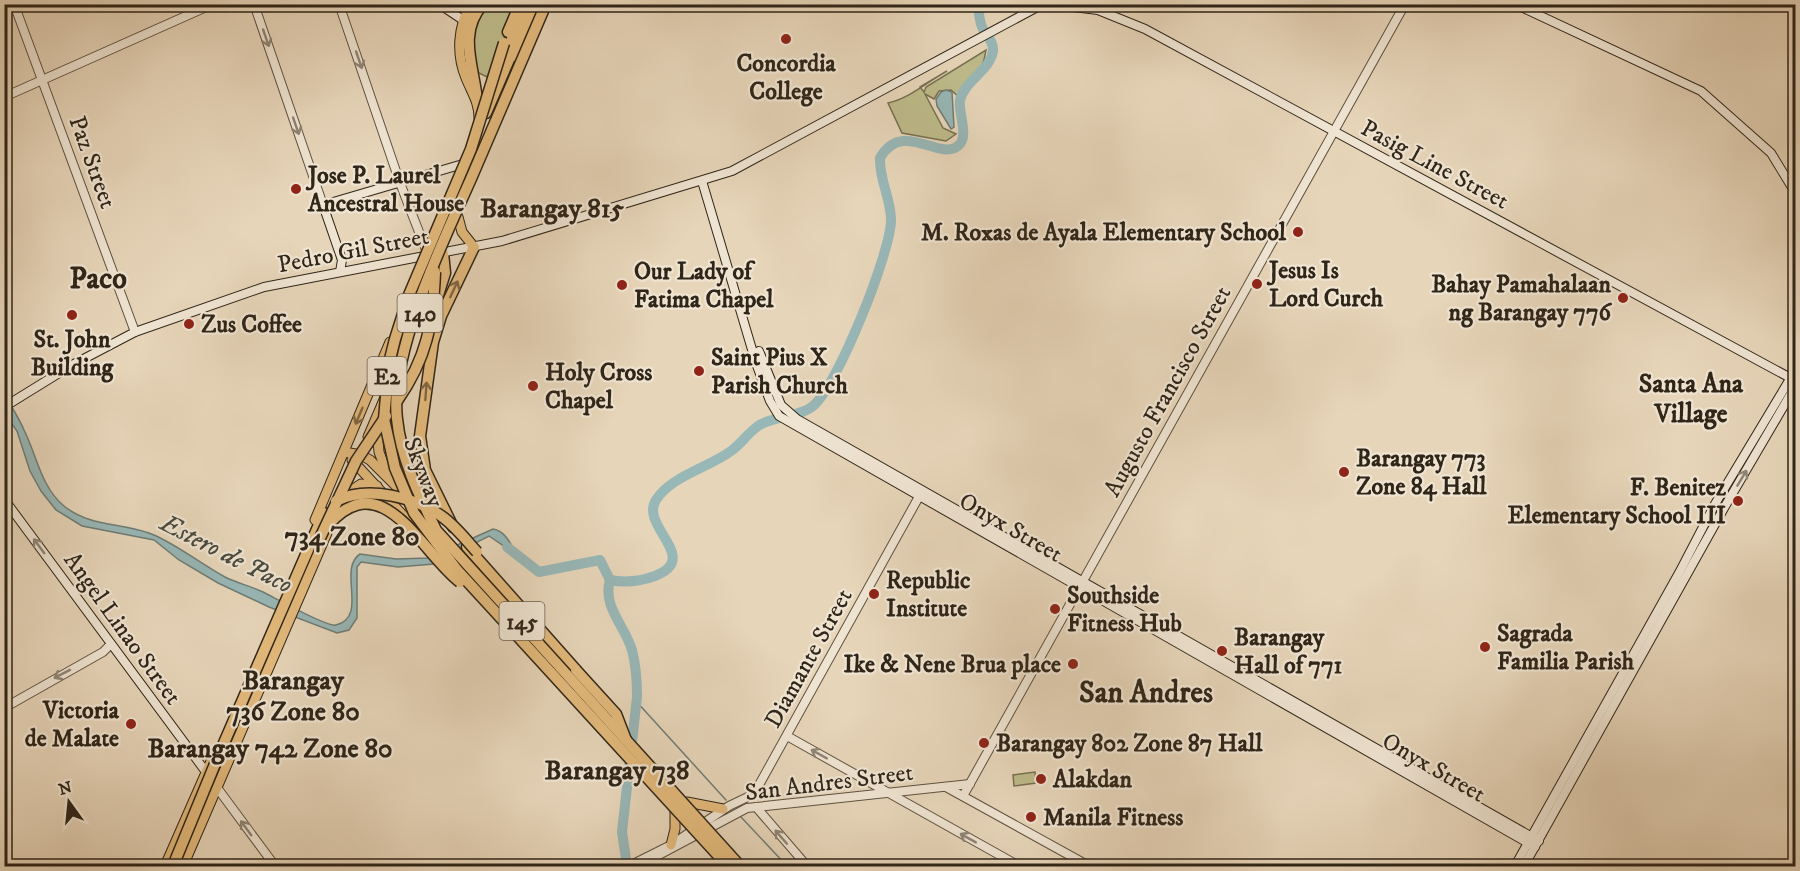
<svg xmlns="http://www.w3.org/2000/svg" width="1800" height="871" font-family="'IM FELL DW Pica',serif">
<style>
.green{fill:#bebb8a;stroke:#767051;stroke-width:1.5}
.water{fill:#98b7b7;stroke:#6e7d77;stroke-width:1.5}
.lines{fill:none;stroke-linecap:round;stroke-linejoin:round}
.stream{stroke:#6e7d77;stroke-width:1.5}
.river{stroke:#98b7b7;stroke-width:10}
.tertiary-casing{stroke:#5d5140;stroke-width:10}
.secondary-casing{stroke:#2f2518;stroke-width:10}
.primary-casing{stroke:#2f2518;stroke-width:11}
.motorway-casing{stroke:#2f2518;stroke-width:13}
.tertiary{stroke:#efe4d2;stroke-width:8}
.secondary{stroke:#efe4d2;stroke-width:8}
.primary{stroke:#e4ba7c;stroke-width:9}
.motorway{stroke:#e4ba7c;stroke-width:10}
.motorway-bridge-casing{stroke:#2f2518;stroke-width:13;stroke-linecap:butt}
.motorway-bridge{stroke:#e4ba7c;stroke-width:10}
.oneway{stroke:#8f8475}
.oneway2{stroke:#806845}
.poi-dot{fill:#8f2418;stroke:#efe4d2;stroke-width:2}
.labels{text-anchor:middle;stroke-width:4.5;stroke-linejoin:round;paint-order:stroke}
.shield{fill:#efe4d2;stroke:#695e50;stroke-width:1.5}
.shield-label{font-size:22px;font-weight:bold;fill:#2f2518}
.poi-label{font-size:24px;font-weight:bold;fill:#2f2518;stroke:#efe4d2;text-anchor:start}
.street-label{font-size:24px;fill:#2f2518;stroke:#efe4d2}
.neighbourhood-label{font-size:26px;font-weight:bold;fill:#2f2518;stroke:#efe4d2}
.water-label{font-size:26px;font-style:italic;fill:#494a40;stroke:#efe4d2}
.quarter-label{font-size:27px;font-weight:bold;fill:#2f2518;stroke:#efe4d2}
.district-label{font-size:30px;font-weight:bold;fill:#2f2518;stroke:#efe4d2}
</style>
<rect width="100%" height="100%" fill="#e7d5b9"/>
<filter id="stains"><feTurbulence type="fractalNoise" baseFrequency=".00333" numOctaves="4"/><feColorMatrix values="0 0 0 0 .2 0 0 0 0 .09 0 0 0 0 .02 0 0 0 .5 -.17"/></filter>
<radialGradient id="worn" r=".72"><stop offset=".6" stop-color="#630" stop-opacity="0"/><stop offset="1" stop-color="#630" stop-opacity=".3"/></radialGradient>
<g class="green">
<path d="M481,5H519L487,77L477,72L471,45Z"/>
<path d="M986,50C985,55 984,62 982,65C975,78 962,81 959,97L951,90L939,91L934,99L925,94L943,128L956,134L946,141L902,133L888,103C910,98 927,82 947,71L920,87L924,92L926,87Z"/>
<path d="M1035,772L1036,783L1014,786L1013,775Z"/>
</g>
<g class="water">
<path d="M946,90L952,92L954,127L951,129L937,106L936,99L941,92Z"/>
<path d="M4,394C11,406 19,418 24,430C37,456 41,487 64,506C91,528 124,522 154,535C179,546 201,564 225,577C237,583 250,586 263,592C275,598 328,628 336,625C369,617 337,569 360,554L396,559L428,558L493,529C506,531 511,545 517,555L489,536L434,564L398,567L361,562L357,567V618L349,630L337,633L269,607L218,583L179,560L154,540L82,526L56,510L41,491L30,471L17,431L5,414Z"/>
</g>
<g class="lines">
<g class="stream">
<path d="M635,700L726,800"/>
<path d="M741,817L787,866"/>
</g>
<g class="river">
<path d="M507,547L539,572L600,560L610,580"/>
<path d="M610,580C625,583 641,581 655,576C702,558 639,526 656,500C671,476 708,468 731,451C741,444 748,433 758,426C773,416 800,417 813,406C837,387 891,252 891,220C891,198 879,180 880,158C903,118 941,163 959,145C969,136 958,112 960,100C965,80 990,71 993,51C994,41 986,36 982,27C979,20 979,12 978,4"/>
<path d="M610,580C602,606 625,626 632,650C636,665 637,681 637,697L622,832L627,866"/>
</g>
<g class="tertiary-casing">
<g id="tertiary">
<path d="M14,4L135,332"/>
<path d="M254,4L323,205"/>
<path d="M339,4L400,183L428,255"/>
<path d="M4,97L213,4"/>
<path d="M4,708L103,652L111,644"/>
<path d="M787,736L1019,866"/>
<path d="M946,787L1089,866"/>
<path d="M218,789L275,866"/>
<path d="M963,796L1405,4"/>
<path d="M756,807L807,866"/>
<path d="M635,864L640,865L747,808L970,784"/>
<path d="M629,866L671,845L729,806L754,794L921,493"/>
<path d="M715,866L719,860"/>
</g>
</g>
<g class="secondary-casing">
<g id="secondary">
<path d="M439,4L463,20"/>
<path d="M1048,4L1098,10L1145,29L1796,381"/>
<path d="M1515,4L1701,91L1771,153L1796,194"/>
<path d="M702,181L756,363L770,401L779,416L1535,847"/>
<path d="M340,272L342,260L323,205L463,164"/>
<path d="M759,351L781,405L797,419L1539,841"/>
<path d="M4,407L72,365L135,332L264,287L502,241L732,171L1043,4"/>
<path d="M4,499L209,776"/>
<path d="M1515,866L1679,573L1715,504L1796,369"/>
<path d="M1524,866L1724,508L1796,385"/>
</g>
</g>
<g class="primary-casing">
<g id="primary">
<path d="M471,4C458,26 456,54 466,78C472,93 479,102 479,118"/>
<path d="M518,58L539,4"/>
<path d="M503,59L526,4"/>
<path d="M458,217L462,232L474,247"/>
<path d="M420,313L433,281"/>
<path d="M377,429L379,452L387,473"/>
<path d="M368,437L398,367"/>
<path d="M344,452L361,455L370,460L429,519"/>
<path d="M352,460L412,525"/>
<path d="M343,496L361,484L377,486"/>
<path d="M315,520L390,342"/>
<path d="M687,802L723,809"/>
<path d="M671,845L675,829V812"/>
<path d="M165,866L212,759"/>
<path d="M183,866L327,533"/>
</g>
</g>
<g class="motorway-casing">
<g id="motorway">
<path d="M508,32L520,4"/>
<path d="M477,100C474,67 457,33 483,4"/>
<path d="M486,113L533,4"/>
<path d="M435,305L445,273L443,253"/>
<path d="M453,527L425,470L420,436L433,342L441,316L474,247"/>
<path d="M467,547L576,670"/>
<path d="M217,759L324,513"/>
</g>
</g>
<use href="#tertiary" class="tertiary"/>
<use href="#secondary" class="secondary"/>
<use href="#primary" class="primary"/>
<use href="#motorway" class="motorway"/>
<g class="motorway-bridge-casing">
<g id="motorway-bridge">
<path d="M546,4C521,63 495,122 470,181C443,241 389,354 397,419C401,459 419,495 436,530L740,866"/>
<path d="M504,43L471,149L409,295L395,339L389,363L384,419L395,468L414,513L457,570L728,866"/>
<path d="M397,401C427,358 433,324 435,272"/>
<path d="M336,501C367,485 417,497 444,518C456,527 467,541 477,552"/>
<path d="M329,524C383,464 421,552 460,582"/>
<path d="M320,538L356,461L386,416"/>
<path d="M576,670L616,714L626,740"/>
<path d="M173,866L217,759"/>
</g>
</g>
<use href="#motorway-bridge" class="motorway-bridge"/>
</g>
<defs><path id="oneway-shaft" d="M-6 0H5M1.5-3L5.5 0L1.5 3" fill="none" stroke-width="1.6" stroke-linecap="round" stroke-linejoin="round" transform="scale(1.5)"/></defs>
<g class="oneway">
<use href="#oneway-shaft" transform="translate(266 38) rotate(71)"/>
<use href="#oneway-shaft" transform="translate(359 60) rotate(71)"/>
<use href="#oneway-shaft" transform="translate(296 126) rotate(71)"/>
<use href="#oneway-shaft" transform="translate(1742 478) rotate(-59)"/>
<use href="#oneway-shaft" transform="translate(39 546) rotate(-126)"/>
<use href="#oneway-shaft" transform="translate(62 674) rotate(153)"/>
<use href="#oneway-shaft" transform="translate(819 754) rotate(-151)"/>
<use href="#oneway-shaft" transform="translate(246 828) rotate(-126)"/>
<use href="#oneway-shaft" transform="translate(781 837) rotate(-131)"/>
<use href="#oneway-shaft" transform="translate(968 838) rotate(-151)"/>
</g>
<g class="oneway2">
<use href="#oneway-shaft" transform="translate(454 289) rotate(-65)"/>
<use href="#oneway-shaft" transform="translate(426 391) rotate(-86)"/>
<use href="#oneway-shaft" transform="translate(359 416) rotate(113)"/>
</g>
<g class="poi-dot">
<circle cx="786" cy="39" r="6"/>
<circle cx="296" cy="189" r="6"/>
<circle cx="1298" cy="232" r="6"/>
<circle cx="1257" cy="284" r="6"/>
<circle cx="622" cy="285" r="6"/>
<circle cx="1623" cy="298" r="6"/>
<circle cx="72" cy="315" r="6"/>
<circle cx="189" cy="324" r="6"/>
<circle cx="699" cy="371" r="6"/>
<circle cx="533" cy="386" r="6"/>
<circle cx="1344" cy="472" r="6"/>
<circle cx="1738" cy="501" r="6"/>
<circle cx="874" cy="594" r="6"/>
<circle cx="1055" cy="609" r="6"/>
<circle cx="1485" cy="647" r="6"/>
<circle cx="1222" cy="651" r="6"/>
<circle cx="1073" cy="664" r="6"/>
<circle cx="131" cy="724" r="6"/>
<circle cx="984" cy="743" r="6"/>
<circle cx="1041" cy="779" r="6"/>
<circle cx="1031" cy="817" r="6"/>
</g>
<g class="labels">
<g class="shield">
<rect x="397.5" y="294" width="45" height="38" rx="4.5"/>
<rect x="367.5" y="357" width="39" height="38" rx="4.5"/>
<rect x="499.5" y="602" width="45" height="38" rx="4.5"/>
</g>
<g class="shield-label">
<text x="420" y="321">140</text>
<text x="387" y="384">E2</text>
<text x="522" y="629">145</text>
</g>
<g class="poi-label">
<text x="786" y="71" text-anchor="middle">Concordia<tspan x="786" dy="28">College</tspan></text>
<text x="308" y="183">Jose P. Laurel<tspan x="308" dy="28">Ancestral House</tspan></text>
<text x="1286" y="240" text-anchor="end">M. Roxas de Ayala Elementary School</text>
<text x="1269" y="278">Jesus Is<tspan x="1269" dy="28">Lord Curch</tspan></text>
<text x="634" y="279">Our Lady of<tspan x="634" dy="28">Fatima Chapel</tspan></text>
<text x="1611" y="292" text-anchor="end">Bahay Pamahalaan<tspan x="1611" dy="28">ng Barangay 776</tspan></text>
<text x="201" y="332">Zus Coffee</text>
<text x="72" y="347" text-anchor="middle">St. John<tspan x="72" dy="28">Building</tspan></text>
<text x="711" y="365">Saint Pius X<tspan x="711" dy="28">Parish Church</tspan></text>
<text x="545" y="380">Holy Cross<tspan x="545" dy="28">Chapel</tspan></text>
<text x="1356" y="466">Barangay 773<tspan x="1356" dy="28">Zone 84 Hall</tspan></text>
<text x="1726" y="495" text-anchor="end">F. Benitez<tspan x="1726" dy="28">Elementary School III</tspan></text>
<text x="886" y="588">Republic<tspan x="886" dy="28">Institute</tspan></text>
<text x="1067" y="603">Southside<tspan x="1067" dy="28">Fitness Hub</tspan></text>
<text x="1497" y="641">Sagrada<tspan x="1497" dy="28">Familia Parish</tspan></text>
<text x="1234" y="645">Barangay<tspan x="1234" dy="28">Hall of 771</tspan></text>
<text x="1061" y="672" text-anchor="end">Ike &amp; Nene Brua place</text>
<text x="119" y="718" text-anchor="end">Victoria<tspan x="119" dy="28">de Malate</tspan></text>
<text x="996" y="751">Barangay 802 Zone 87 Hall</text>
<text x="1053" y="787">Alakdan</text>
<text x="1043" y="825">Manila Fitness</text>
</g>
<g class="street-label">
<text transform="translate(93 162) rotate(70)" y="8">Paz Street</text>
<text transform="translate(1435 164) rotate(28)" y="8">Pasig Line Street</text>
<text transform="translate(353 250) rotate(-11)" y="8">Pedro Gil Street</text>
<text transform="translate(1167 391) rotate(-61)" y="8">Augusto Francisco Street</text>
<text transform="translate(424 472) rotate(69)" y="8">Skyway</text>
<text transform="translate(1011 527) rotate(30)" y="8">Onyx Street</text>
<text transform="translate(123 628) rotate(54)" y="8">Angel Linao Street</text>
<text transform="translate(808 658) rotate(-61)" y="8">Diamante Street</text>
<text transform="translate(1434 767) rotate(30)" y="8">Onyx Street</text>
<text transform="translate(829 782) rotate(-7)" y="8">San Andres Street</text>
</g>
<g class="neighbourhood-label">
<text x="1691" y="392">Santa Ana<tspan x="1691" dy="30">Village</tspan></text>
</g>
<g class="water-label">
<text transform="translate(227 553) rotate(27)" y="9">Estero de Paco</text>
</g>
<g class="quarter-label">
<text x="552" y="217">Barangay 815</text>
<text x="352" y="545">734 Zone 80</text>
<text x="293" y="689">Barangay<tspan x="293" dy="31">736 Zone 80</tspan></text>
<text x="270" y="757">Barangay 742 Zone 80</text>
<text x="617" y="779">Barangay 738</text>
</g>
<g class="district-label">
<text x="98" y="288">Paco</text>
<text x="1146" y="702">San Andres</text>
</g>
</g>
<rect width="1800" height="871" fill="none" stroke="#e7d5b9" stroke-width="24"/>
<rect x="6" y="6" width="1788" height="859" fill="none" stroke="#2f2518" stroke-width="3"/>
<rect x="12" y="12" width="1776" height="847" fill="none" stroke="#2f2518" stroke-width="1.5"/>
<g transform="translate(69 802) rotate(345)" stroke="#efe4d2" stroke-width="4.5" paint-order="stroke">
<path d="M0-4.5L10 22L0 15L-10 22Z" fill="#2f2518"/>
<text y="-9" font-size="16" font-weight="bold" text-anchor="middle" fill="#2f2518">N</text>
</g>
<rect width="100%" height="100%" filter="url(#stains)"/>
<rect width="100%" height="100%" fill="url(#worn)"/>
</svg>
